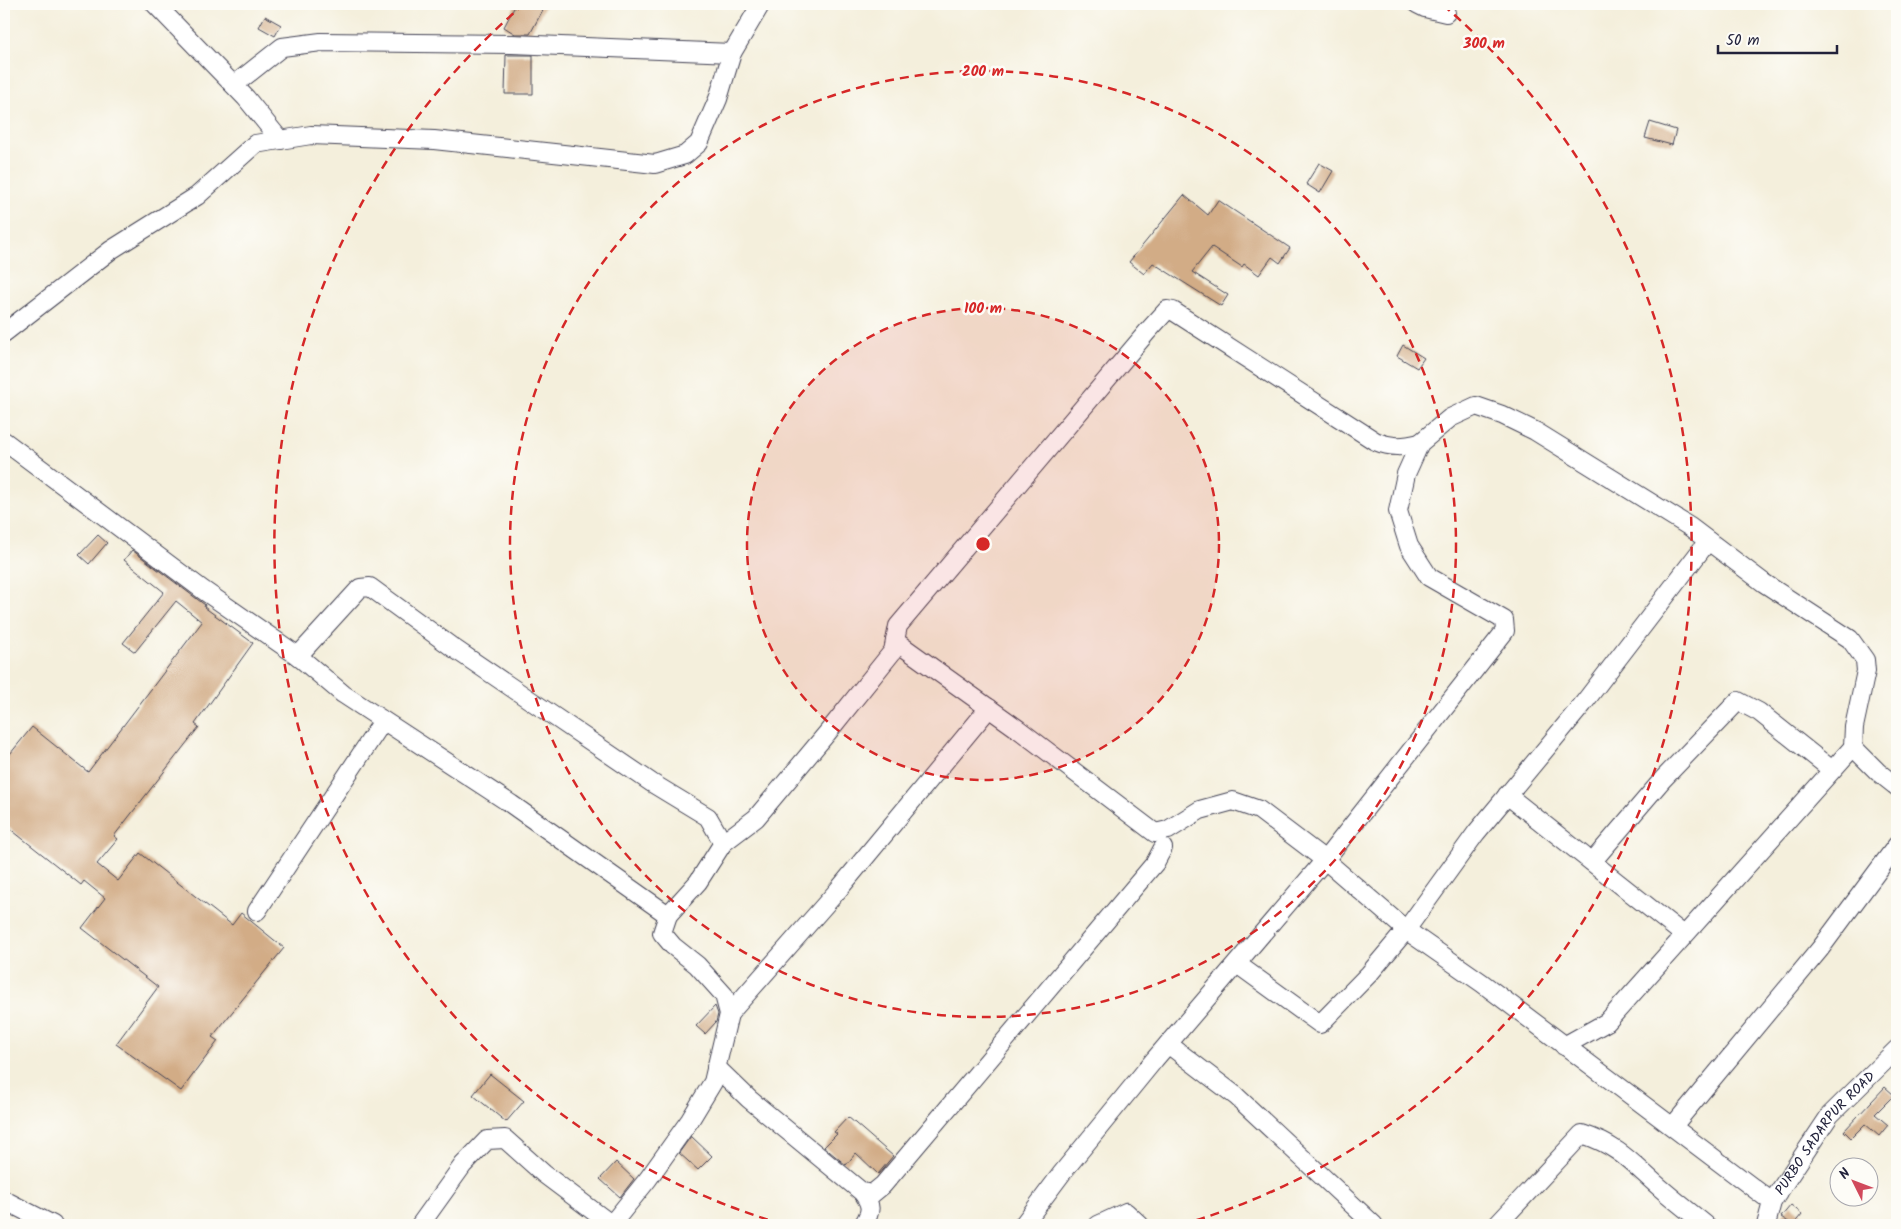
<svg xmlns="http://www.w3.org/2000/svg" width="1901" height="1229" font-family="Kalam,sans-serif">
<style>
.building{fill:#d2ac86}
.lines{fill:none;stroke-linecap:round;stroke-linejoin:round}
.street-casing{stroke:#424153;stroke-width:20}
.street{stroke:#fff;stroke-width:18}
.ring{fill:none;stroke:#d62828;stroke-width:2.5;stroke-dasharray:9 6}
.labels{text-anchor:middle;stroke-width:5;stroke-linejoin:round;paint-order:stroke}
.street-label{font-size:14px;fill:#22223b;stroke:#fdfcf7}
.centre{fill:#d62828;stroke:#fdfcf7;stroke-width:2.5}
.ring-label{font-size:15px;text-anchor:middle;font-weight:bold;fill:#d62828;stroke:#fdfcf7;stroke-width:5;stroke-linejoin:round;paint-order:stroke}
</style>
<rect width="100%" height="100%" fill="#fdfcf7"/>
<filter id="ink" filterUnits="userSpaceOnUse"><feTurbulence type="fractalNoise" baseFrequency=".02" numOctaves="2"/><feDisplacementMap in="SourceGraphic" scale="10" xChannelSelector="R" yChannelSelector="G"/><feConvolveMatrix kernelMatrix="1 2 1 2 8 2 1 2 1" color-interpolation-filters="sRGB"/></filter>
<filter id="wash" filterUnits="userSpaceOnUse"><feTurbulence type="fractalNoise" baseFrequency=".0096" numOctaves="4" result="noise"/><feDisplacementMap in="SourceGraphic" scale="20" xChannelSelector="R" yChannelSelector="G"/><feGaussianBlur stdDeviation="1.12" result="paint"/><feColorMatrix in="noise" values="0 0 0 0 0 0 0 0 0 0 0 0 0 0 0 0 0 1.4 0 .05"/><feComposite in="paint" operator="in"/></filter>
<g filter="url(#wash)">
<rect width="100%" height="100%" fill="#f4efdc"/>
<g id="blocks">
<g class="building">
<path d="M516,4H546L530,34H515L504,27Z"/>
<path d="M265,16L281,25L275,36L259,27Z"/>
<path d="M506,55H533V94H505Z"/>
<path d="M1650,122L1676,130L1672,145L1645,138Z"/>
<path d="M1319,163L1333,171L1320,193L1306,184Z"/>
<path d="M1184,195L1208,215L1218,200L1290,248L1280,263L1272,257L1259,275L1244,264L1242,267L1212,247L1192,272L1228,295L1221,306L1153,263L1144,274L1129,262Z"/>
<path d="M1403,345L1424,358L1417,368L1397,356Z"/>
<path d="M98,535L107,543L89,564L79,555Z"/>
<path d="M132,550L205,605L204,607L253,643L195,724L199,727L114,836L118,839L97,864L118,881L140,853L232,925L241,913L284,948L212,1037L218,1041L181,1091L116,1044L158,987L82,928L105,898L84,881L81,885L4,824V749L10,754L32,727L88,772L202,622L176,601L135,652L123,643L164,592L124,560Z"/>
<path d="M715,1006L718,1014L716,1022L705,1034L696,1026Z"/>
<path d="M490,1074L524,1101L506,1122L473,1095Z"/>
<path d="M1885,1087L1894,1095L1875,1114L1888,1125L1879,1136L1865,1124L1851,1138L1844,1131Z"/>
<path d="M848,1117L893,1156L878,1174L856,1153L846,1165L824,1147L837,1134L834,1132Z"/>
<path d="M691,1136L712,1156L698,1170L679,1153Z"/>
<path d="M616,1162L634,1179L620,1197L600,1179Z"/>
<path d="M1791,1205L1802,1214L1793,1225L1781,1217Z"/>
</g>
</g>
</g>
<g filter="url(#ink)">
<use href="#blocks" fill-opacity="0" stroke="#424153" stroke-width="1"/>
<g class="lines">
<g class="street-casing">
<g id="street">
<path d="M155,4L246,98L280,140"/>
<path d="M1417,4L1425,8L1446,13"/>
<path d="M234,85L282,47L321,42L512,44L732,53"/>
<path d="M4,333L111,250L197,196L255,144L311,135L434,140L655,164L685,155L699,143L718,99L732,53L761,4"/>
<path d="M4,441L203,590L298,656L360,588L370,587L452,647L652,783L708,817L723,843L698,882L668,915L662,933L673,946L697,965L724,995L729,1014L713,1082L690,1120L648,1179L611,1225"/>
<path d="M895,641L1018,729L1155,833L1168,830L1200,810L1233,801L1259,810L1325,860L1406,930L1482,983L1772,1202"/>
<path d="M298,656L343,694L511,804L668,915"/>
<path d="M1507,795L1684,935"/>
<path d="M723,843L756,818L828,732L893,651L898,626L1147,332L1167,310L1173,311L1375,441C1392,448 1403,447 1420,443"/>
<path d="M1592,862L1663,779L1738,701L1759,712L1832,770"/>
<path d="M257,911L383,721"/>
<path d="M1237,964L1320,1024L1369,974L1406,930L1476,833L1583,704L1708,541"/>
<path d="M729,1014L839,889L989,708"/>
<path d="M1168,1044L1236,1096L1374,1225"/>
<path d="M1564,1046L1607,1022L1853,747"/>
<path d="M716,1067L749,1099L862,1192C872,1205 872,1211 863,1225"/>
<path d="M1673,1126L1820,949L1897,845"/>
<path d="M862,1192L872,1194L883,1185L1155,863L1163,848"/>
<path d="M4,1200L53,1225"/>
<path d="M420,1225L463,1165L487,1140L505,1139L544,1174L612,1225"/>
<path d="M1023,1225L1062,1173L1155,1059L1325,860L1505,631L1504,620L1429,577L1409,546L1398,511L1406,474L1420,443L1450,418L1476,406L1502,415L1535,431L1690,527L1764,583L1850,639L1865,660L1866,671L1854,727L1853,747L1878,772L1897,787"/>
<path d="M1098,1225L1126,1212L1140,1225"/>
<path d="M1497,1225L1582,1134C1622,1147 1634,1166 1664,1191C1678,1203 1692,1214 1706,1225"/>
<path id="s1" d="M1766,1225L1772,1202L1830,1115L1897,1049"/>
</g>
</g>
<use href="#street" class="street"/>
</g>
</g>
<circle cx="983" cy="544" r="236" fill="#d62828" fill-opacity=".12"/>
<g class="ring">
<circle cx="983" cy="544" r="236"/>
<circle cx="983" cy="544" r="473"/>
<path d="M782 1224A709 709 0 0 1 523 5M1443 5A709 709 0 0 1 1184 1224"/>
</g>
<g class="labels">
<g class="street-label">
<text dy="5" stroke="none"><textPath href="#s1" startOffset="111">PURBO SADARPUR ROAD</textPath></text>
</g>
</g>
<circle cx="983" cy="544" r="8" class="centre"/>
<g class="ring-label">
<text x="1484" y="48">300 m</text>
<text x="983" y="76">200 m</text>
<text x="983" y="313">100 m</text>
</g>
<rect width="1901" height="1229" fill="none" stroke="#fdfcf7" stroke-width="20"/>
<g transform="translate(1854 1182) rotate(312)"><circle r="24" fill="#fdfcf7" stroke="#a5a5ac"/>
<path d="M0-4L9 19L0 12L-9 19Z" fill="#d1495b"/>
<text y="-8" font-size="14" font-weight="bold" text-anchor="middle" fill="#22223b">N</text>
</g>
<path d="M1718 45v8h119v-8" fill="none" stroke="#22223b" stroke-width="2.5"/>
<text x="1726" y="45" font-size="15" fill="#22223b" stroke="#fdfcf7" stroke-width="4" paint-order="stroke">50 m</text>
</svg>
